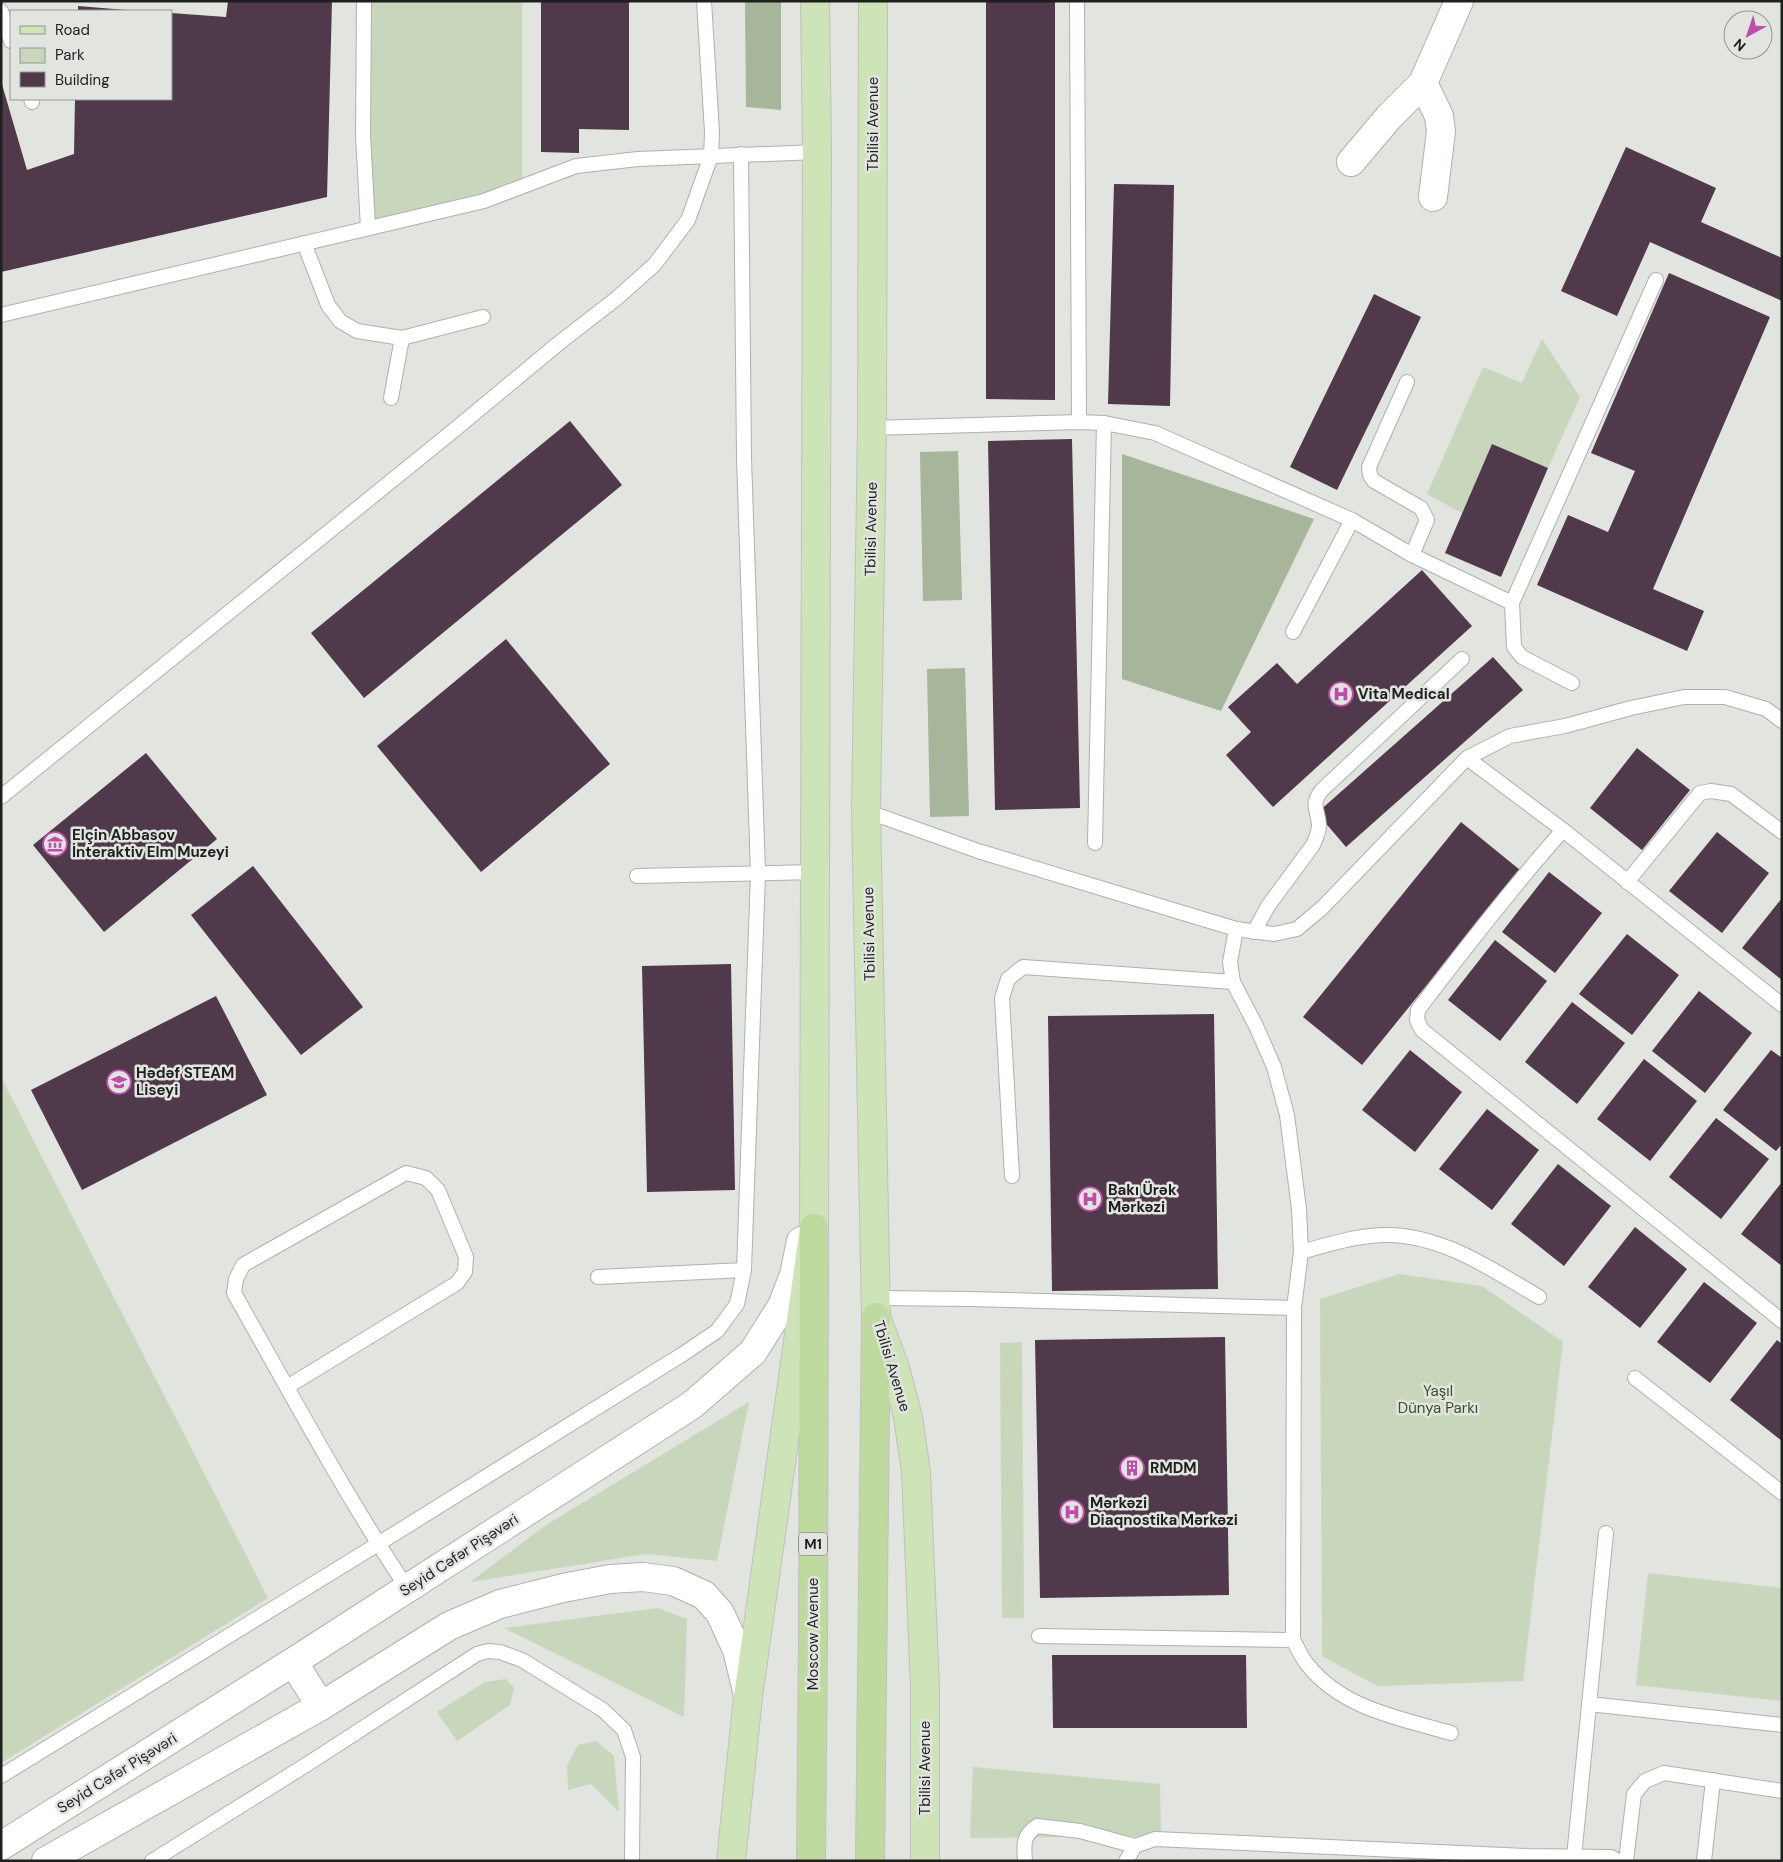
<svg xmlns="http://www.w3.org/2000/svg" width="1783" height="1862" font-family="'DM Sans',sans-serif">
<style>
.green{fill:#c8d6bb}
.forest{fill:#a7b59a}
.building{fill:#4f394a}
.lines{fill:none;stroke-linecap:round;stroke-linejoin:round}
.service-casing{stroke:#afb1ad;stroke-width:16}
.minor-casing{stroke:#afb1ad;stroke-width:30}
.tertiary-casing{stroke:#afb1ad;stroke-width:30}
.primary-casing{stroke:#c0c1c0;stroke-width:30}
.trunk-casing{stroke:#c0c1c0;stroke-width:30}
.service{stroke:#fff;stroke-width:14}
.minor{stroke:#fff;stroke-width:28}
.tertiary{stroke:#fff;stroke-width:28}
.primary{stroke:#cee3b7;stroke-width:28}
.trunk{stroke:#beda9f;stroke-width:28}
.labels{text-anchor:middle;stroke-width:5;stroke-linejoin:round;paint-order:stroke}
.shield{fill:#e2e4e0;stroke:#5a5b58;stroke-width:1}
.shield-label{font-size:14px;font-weight:bold;fill:#1f201e}
.street-label{font-size:15px;fill:#1f201e;stroke:#e2e4e0}
.poi-label{font-size:15px;font-weight:bold;fill:#1f201e;stroke:#e2e4e0;text-anchor:start}
.park-label{font-size:15px;fill:#3b4f23;stroke:#e2e4e0}
</style>
<rect width="100%" height="100%" fill="#e2e4e0"/>
<g class="green">
<path d="M370,1H522V188L370,220Z"/>
<path d="M1542,339L1580,397L1548,468L1492,444L1462,513L1427,494L1483,367L1522,383Z"/>
<path d="M1,1077L268,1598L1,1763Z"/>
<path d="M1399,1274L1482,1286L1563,1342L1523,1681L1377,1686L1322,1656L1320,1299Z"/>
<path d="M1022,1342L1024,1618H1002L1000,1343Z"/>
<path d="M749,1402L717,1561L646,1554L470,1582L546,1525Z"/>
<path d="M1648,1573L1782,1588V1701L1636,1685Z"/>
<path d="M658,1608L687,1619L684,1717L504,1628Z"/>
<path d="M506,1679L514,1688L510,1705L457,1741L437,1712L485,1682Z"/>
<path d="M596,1741L614,1756L619,1812L591,1784L568,1790L567,1766L578,1745Z"/>
<path d="M973,1767L1160,1784L1161,1836L970,1838Z"/>
</g>
<g class="forest">
<path d="M745,1H781V110L746,107Z"/>
<path d="M958,451L962,600L923,601L920,452Z"/>
<path d="M1122,454L1314,519L1221,711L1122,679Z"/>
<path d="M965,668L969,816L930,817L927,669Z"/>
</g>
<g class="building">
<path d="M228,1H332L327,197L1,272V81L27,170L74,154L75,99H171V13L226,17Z"/>
<path d="M541,1H629V130L579,129V153L541,152Z"/>
<path d="M986,1H1055V400L986,399Z"/>
<path d="M78,6L126,10L125,11H78Z"/>
<path d="M1626,147L1716,188L1701,222L1782,258V301L1650,242L1617,316L1561,291Z"/>
<path d="M1114,184L1174,185L1170,406L1108,404Z"/>
<path d="M1669,273L1770,317L1653,589L1704,611L1687,651L1537,585L1568,515L1608,532L1635,471L1591,453Z"/>
<path d="M1374,294L1421,317L1337,490L1290,467Z"/>
<path d="M570,421L622,485L364,698L311,633Z"/>
<path d="M1072,439L1080,808L995,810L988,441Z"/>
<path d="M1492,444L1548,468L1501,577L1445,553Z"/>
<path d="M1422,570L1472,626L1273,807L1226,755L1251,732L1228,707L1277,663L1297,684Z"/>
<path d="M506,639L610,764L481,872L377,746Z"/>
<path d="M1493,657L1523,690L1346,847L1317,813Z"/>
<path d="M1637,748L1690,790L1642,850L1590,808Z"/>
<path d="M146,753L217,839L104,932L33,845Z"/>
<path d="M1461,822L1520,870L1362,1065L1303,1017Z"/>
<path d="M1717,832L1769,873L1722,933L1669,891Z"/>
<path d="M253,866L363,1007L301,1055L191,915Z"/>
<path d="M1549,872L1602,913L1555,973L1502,932Z"/>
<path d="M1782,898V980L1742,948Z"/>
<path d="M1627,934L1679,975L1632,1035L1579,994Z"/>
<path d="M1495,940L1547,981L1500,1041L1448,1000Z"/>
<path d="M731,964L735,1190L647,1192L642,966Z"/>
<path d="M1699,991L1752,1033L1705,1093L1652,1051Z"/>
<path d="M216,996L267,1095L82,1190L31,1090Z"/>
<path d="M1572,1002L1625,1043L1577,1104L1525,1062Z"/>
<path d="M1214,1014L1218,1289L1052,1291L1048,1016Z"/>
<path d="M1410,1050L1462,1092L1415,1152L1362,1110Z"/>
<path d="M1771,1050L1782,1058V1144L1776,1151L1723,1110Z"/>
<path d="M1644,1059L1697,1101L1650,1161L1597,1119Z"/>
<path d="M1487,1109L1539,1150L1492,1210L1439,1169Z"/>
<path d="M1716,1118L1769,1159L1721,1219L1669,1177Z"/>
<path d="M1558,1164L1611,1206L1564,1266L1511,1224Z"/>
<path d="M1782,1182V1266L1741,1234Z"/>
<path d="M1635,1227L1687,1269L1640,1328L1588,1287Z"/>
<path d="M1704,1282L1757,1323L1710,1383L1657,1342Z"/>
<path d="M1225,1337L1229,1595L1040,1598L1035,1340Z"/>
<path d="M1777,1340L1782,1344V1441L1730,1400Z"/>
<path d="M1052,1655H1246L1247,1728H1053Z"/>
</g>
<g class="lines">
<g class="service-casing">
<g id="service">
<path d="M364,1L363,135L368,228"/>
<path d="M1077,1L1079,422"/>
<path d="M1,11L11,41"/>
<path d="M31,99L32,102"/>
<path d="M304,243L328,305L340,321L357,331L402,338L483,317"/>
<path d="M1,315L484,201L576,166L638,159L817,152"/>
<path d="M1407,382L1369,467L1370,475L1374,481L1421,508L1427,520L1412,555"/>
<path d="M391,398L402,338"/>
<path d="M872,428L1079,422L1104,423L1155,433L1352,520L1412,555L1512,603L1656,280"/>
<path d="M1512,603L1514,647L1522,657L1572,683"/>
<path d="M1293,632L1352,520"/>
<path d="M1467,758L1563,830L1782,1005"/>
<path d="M1,797L453,431L559,343L617,298L655,264L688,220L711,156L712,132L704,1"/>
<path d="M866,811L978,851L1236,929L1274,934L1297,929L1322,908L1467,758L1510,736L1565,726L1631,708L1684,697H1725L1766,709L1782,721"/>
<path d="M1563,830C1512,888 1465,948 1418,1010L1417,1020L1422,1030L1782,1321"/>
<path d="M1095,843L1104,423"/>
<path d="M637,876L815,872"/>
<path d="M1627,882L1700,793L1711,791L1731,794L1782,832"/>
<path d="M1236,929L1230,962L1233,982L1256,1026L1274,1067L1287,1115L1299,1209L1301,1252"/>
<path d="M1254,932L1268,906L1313,845C1316,838 1319,832 1319,825C1318,809 1310,805 1322,790L1462,659"/>
<path d="M1012,1176L1002,998L1008,979L1023,967L1233,982"/>
<path d="M598,1277L744,1270"/>
<path d="M876,1298L969,1299L1294,1308L1301,1252C1330,1244 1361,1234 1391,1235C1446,1237 1494,1271 1539,1297"/>
<path d="M1635,1378L1782,1493"/>
<path d="M287,1387L457,1283L465,1272L466,1257L438,1190L426,1178L406,1173L243,1265L236,1279L234,1293C290,1392 344,1493 407,1588"/>
<path d="M1039,1636L1293,1640L1294,1308"/>
<path d="M1293,1640C1298,1648 1301,1657 1307,1664C1342,1709 1400,1718 1451,1733"/>
<path d="M1589,1704L1782,1725"/>
<path d="M1,1776L378,1544L683,1354L717,1331L737,1304L744,1270L758,873L744,458L741,154"/>
<path d="M1574,1857L1606,1533"/>
<path d="M152,1861L306,1765L477,1654L488,1651L500,1652L522,1660L603,1710L624,1730L633,1757L632,1861"/>
<path d="M1025,1861C1024,1845 1022,1836 1037,1826L1080,1831L1135,1846"/>
<path d="M1126,1861L1135,1846L1155,1839L1528,1856L1611,1857L1618,1861"/>
<path d="M1626,1861L1634,1794L1645,1781L1664,1773L1782,1791"/>
<path d="M1704,1861L1713,1780"/>
</g>
</g>
<g class="minor-casing">
<g id="minor">
<path d="M1423,83L1459,1"/>
<path d="M1351,162L1389,117L1423,83L1439,116L1441,131L1433,197"/>
</g>
</g>
<g class="tertiary-casing">
<g id="tertiary">
<path d="M293,1662L321,1706"/>
<path d="M1,1846L293,1662L692,1405L753,1352L782,1306L794,1275L801,1241"/>
<path d="M46,1861L321,1706L449,1626L500,1604L563,1588L610,1579L643,1577L673,1581L704,1595L720,1613L737,1650L748,1695"/>
</g>
</g>
<g class="primary-casing">
<g id="primary">
<path d="M873,1L872,428L866,811L876,1317L895,1368L908,1417L916,1472L925,1688V1861"/>
<path d="M731,1861L748,1697L814,1228L817,152L815,1"/>
</g>
</g>
<g class="trunk-casing">
<g id="trunk">
<path d="M811,1861L813,1639L814,1228"/>
<path d="M870,1861L876,1317"/>
</g>
</g>
<use href="#service" class="service"/>
<use href="#minor" class="minor"/>
<use href="#tertiary" class="tertiary"/>
<use href="#primary" class="primary"/>
<use href="#trunk" class="trunk"/>
</g>
<defs>
<g id="hospital-ring" transform="scale(1.25)"><circle r="9.5" fill="#e2e4e0" stroke="#be4da9" stroke-width="1.5"/><path d="M-5-5h3v3.5h4V-5h3V5h-3V1.5h-4V5h-3Z" fill="#be4da9"/></g>
<g id="museum-ring" transform="scale(1.25)"><circle r="9.5" fill="#e2e4e0" stroke="#be4da9" stroke-width="1.5"/><path d="M0-6L6-3V-2H-6V-3ZM-5-1h2V3h-2ZM-1-1h2V3h-2ZM3-1h2V3H3ZM-6 4H6V6H-6Z" fill="#be4da9"/></g>
<g id="school-ring" transform="scale(1.25)"><circle r="9.5" fill="#e2e4e0" stroke="#be4da9" stroke-width="1.5"/><path d="M0-5L7-2L0 1L-7-2ZM-4 1L0 2.5L4 1V4Q0 6-4 4Z" fill="#be4da9"/></g>
<g id="building-ring" transform="scale(1.25)"><circle r="9.5" fill="#e2e4e0" stroke="#be4da9" stroke-width="1.5"/><path d="M-4-6H4V6H1V3H-1V6H-4ZM-2.5-4.3h1.7v1.8h-1.7ZM.8-4.3h1.7v1.8H.8ZM-2.5-1h1.7V.8h-1.7ZM.8-1h1.7V.8H.8Z" fill="#be4da9"/></g>
</defs>
<g fill-rule="evenodd">
<use href="#hospital-ring" x="1341" y="694"/>
<use href="#museum-ring" x="55" y="844"/>
<use href="#school-ring" x="119" y="1082"/>
<use href="#hospital-ring" x="1090" y="1199"/>
<use href="#building-ring" x="1132" y="1468"/>
<use href="#hospital-ring" x="1072" y="1512"/>
</g>
<g class="labels">
<rect class="shield" x="799" y="1532.5" width="28" height="23" rx="4"/>
<g class="shield-label">
<text x="813" y="1549">M1</text>
</g>
<g class="street-label">
<text transform="translate(873 124) rotate(-90)" y="5">Tbilisi Avenue</text>
<text transform="translate(871 529) rotate(-89)" y="5">Tbilisi Avenue</text>
<text transform="translate(869 934) rotate(-91)" y="5">Tbilisi Avenue</text>
<text transform="translate(892 1366) rotate(73)" y="5">Tbilisi Avenue</text>
<text transform="translate(459 1555) rotate(-33)" y="5">Seyid Cəfər Pişəvəri</text>
<text transform="translate(813 1634) rotate(-90)" y="5">Moscow Avenue</text>
<text transform="translate(925 1768) rotate(-90)" y="5">Tbilisi Avenue</text>
<text transform="translate(117 1773) rotate(-32)" y="5">Seyid Cəfər Pişəvəri</text>
</g>
<g class="poi-label">
<text x="1358" y="699">Vita Medical</text>
<text x="72" y="840">Elçin Abbasov<tspan x="72" dy="17">İnteraktiv Elm Muzeyi</tspan></text>
<text x="136" y="1078">Hədəf STEAM<tspan x="136" dy="17">Liseyi</tspan></text>
<text x="1108" y="1195">Bakı Ürək<tspan x="1108" dy="17">Mərkəzi</tspan></text>
<text x="1150" y="1473">RMDM</text>
<text x="1090" y="1508">Mərkəzi<tspan x="1090" dy="17">Diaqnostika Mərkəzi</tspan></text>
</g>
<g class="park-label">
<text x="1438" y="1396">Yaşıl<tspan x="1438" dy="17">Dünya Parkı</tspan></text>
</g>
</g>
<rect width="1783" height="1862" fill="none" stroke="#1f201e" stroke-width="5"/>
<rect x="10" y="10" width="162" height="90" fill="#e2e4e0" stroke="#949692"/>
<rect x="20" y="26" width="25" height="8" fill="#cee3b7" stroke="#949692"/>
<text x="55" y="35" font-size="15" fill="#1f201e">Road</text>
<rect x="20" y="48" width="25" height="15" fill="#c8d6bb" stroke="#949692"/>
<text x="55" y="60" font-size="15" fill="#1f201e">Park</text>
<rect x="20" y="72" width="25" height="15" fill="#4f394a" stroke="#949692"/>
<text x="55" y="85" font-size="15" fill="#1f201e">Building</text>
<g transform="translate(1748 35) rotate(220)"><circle r="24" fill="#e2e4e0" stroke="#949692"/>
<path d="M0-4L9 19L0 12L-9 19Z" fill="#be4da9"/>
<text y="-8" font-size="14" font-weight="bold" text-anchor="middle" fill="#1f201e">N</text>
</g>
</svg>
